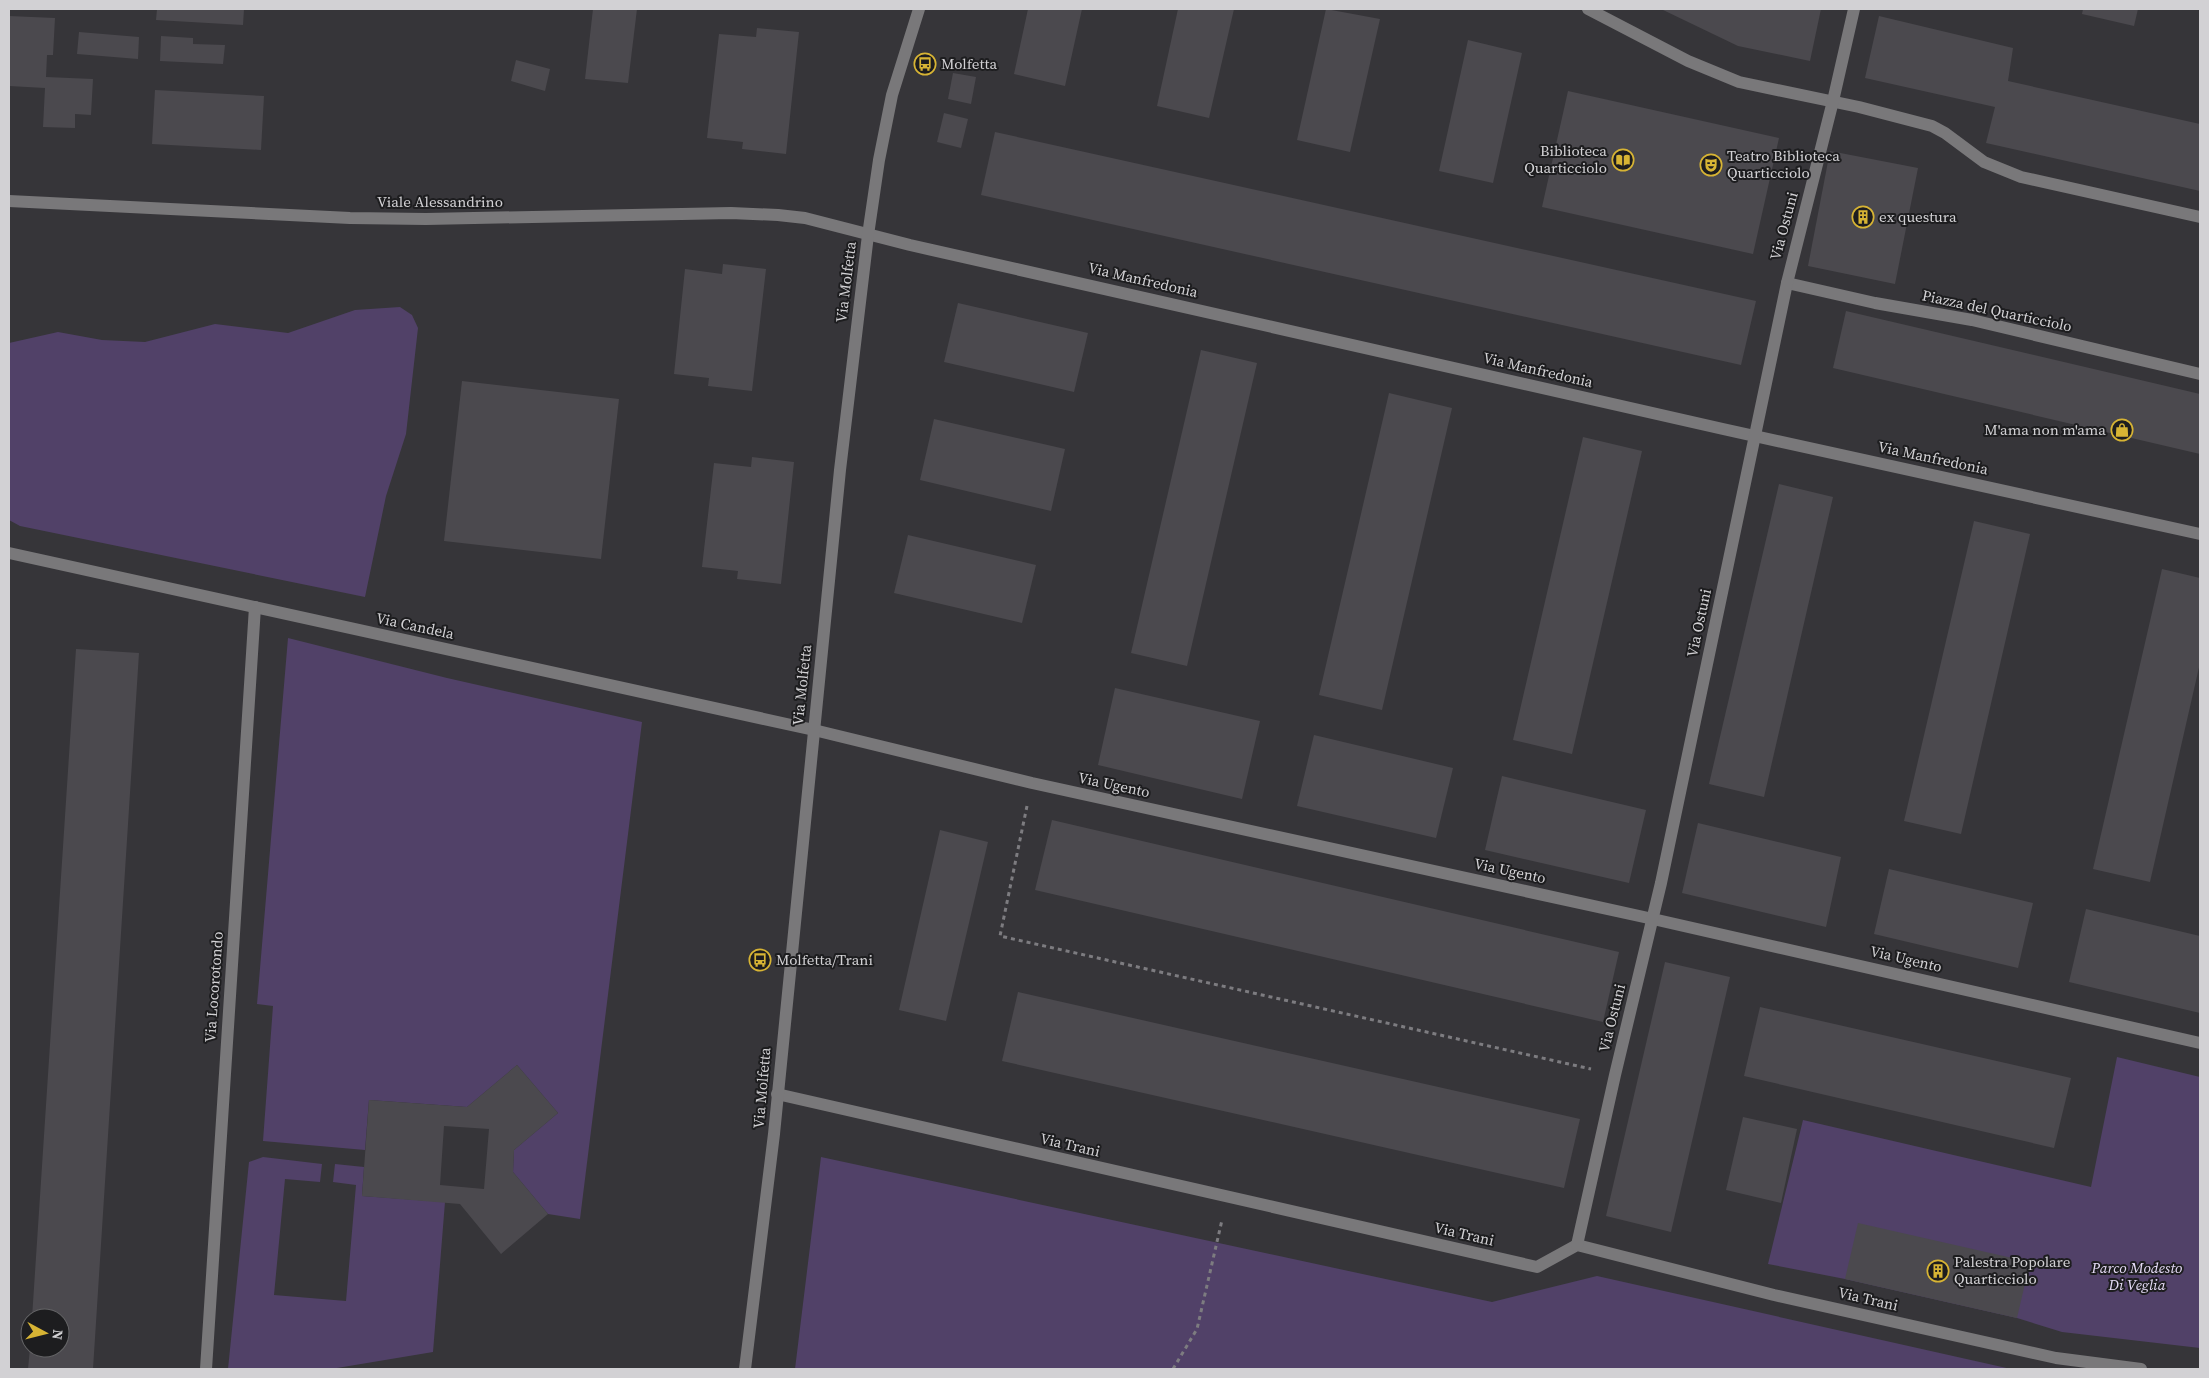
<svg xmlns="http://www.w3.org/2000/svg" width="2209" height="1378" font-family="'Source Serif 4',serif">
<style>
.green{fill:#514168}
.building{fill:#4b494e;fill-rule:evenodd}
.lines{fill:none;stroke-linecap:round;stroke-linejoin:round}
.path{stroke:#7d7c80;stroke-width:3;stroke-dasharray:4 4;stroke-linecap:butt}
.minor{stroke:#79787a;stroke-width:12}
.labels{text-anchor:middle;stroke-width:4;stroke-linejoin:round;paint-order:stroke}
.poi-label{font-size:15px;fill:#d2d1d4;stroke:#1d1d1f;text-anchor:start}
.street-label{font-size:15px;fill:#d2d1d4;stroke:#1d1d1f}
.park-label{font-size:15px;font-style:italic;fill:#e5dbf6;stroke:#1d1d1f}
</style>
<rect width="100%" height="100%" fill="#363539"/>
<g class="green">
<path d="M400,307L412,315L418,328L406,434L386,496L365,597L20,526L9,520V343L58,332L102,340L145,342L215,324L288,333L355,310Z"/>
<path d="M288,638L447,678L642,722L580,1219L548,1214L513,1172L514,1150L558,1113L517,1065L467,1107L369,1100L365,1150L263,1141L273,1006L257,1004Z"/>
<path d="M2117,1057L2200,1077V1348L2062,1332L2017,1318L1845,1279L1768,1264L1803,1120L2091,1187Z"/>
<path d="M263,1157L322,1164L320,1182L285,1179L274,1295L346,1301L356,1185L333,1182L335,1164L364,1167L362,1196L445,1202L433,1352L331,1369H228L249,1162Z"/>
<path d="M821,1157L1492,1302L1597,1276L2011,1369H795Z"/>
</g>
<g class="building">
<path d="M157,9H244L243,25L156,20Z"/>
<path d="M593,9H637L628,83L585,79Z"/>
<path d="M1028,9H1082L1065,86L1014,74Z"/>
<path d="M1178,9H1234L1209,118L1157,106Z"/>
<path d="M1326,9L1380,19L1350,152L1297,140Z"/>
<path d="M1661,9H1821L1810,61L1738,46Z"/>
<path d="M2083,9H2138L2134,26L2082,14Z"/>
<path d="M9,16L55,18L53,55H47L46,77L93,79L91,115L75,114V128L43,127L45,88L9,86Z"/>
<path d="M1879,16L2013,48L2008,81L2200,124V191L1986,143L1995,107L1865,78Z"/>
<path d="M757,28L799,32L786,154L742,149L743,142L707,138L719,34L756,37Z"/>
<path d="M79,32L139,37L138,59L77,54Z"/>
<path d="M161,36L193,38V44L225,45L223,64L160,61Z"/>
<path d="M1468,40L1522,53L1493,183L1439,171Z"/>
<path d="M516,60L550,69L545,91L511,81Z"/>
<path d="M953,73L976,77L971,104L948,99Z"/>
<path d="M155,90L264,96L261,150L152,144Z"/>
<path d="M1568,91L1779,138L1753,254L1542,207Z"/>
<path d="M944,113L968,119L961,148L937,142Z"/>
<path d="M995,132L1756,301L1741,365L981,195Z"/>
<path d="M1830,151L1918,168L1895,284L1808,266Z"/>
<path d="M723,264L766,269L752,391L708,386L709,378L674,374L685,269L722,274Z"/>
<path d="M958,303L1088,333L1074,392L944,362Z"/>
<path d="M1846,311L2200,394V454L1833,368Z"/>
<path d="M1201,350L1257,363L1187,666L1131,653Z"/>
<path d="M462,381L619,399L601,559L444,541Z"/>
<path d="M1389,393L1452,408L1382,710L1319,695Z"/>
<path d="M934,419L1065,449L1051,511L920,480Z"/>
<path d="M1583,437L1642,451L1572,754L1513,740Z"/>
<path d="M752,457L794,462L781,584L737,579L738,571L702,567L714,463L751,467Z"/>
<path d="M1779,484L1833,497L1764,797L1709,784Z"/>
<path d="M1974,521L2030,534L1961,834L1904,821Z"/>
<path d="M908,535L1036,565L1022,623L894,593Z"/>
<path d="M2162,569L2200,578V663L2150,882L2093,869Z"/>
<path d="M76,649L139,653L93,1369H28L30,1348H60V1318H32Z"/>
<path d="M1115,688L1260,721L1242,799L1098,765Z"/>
<path d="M1314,735L1453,768L1436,838L1297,806Z"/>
<path d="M1502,776L1646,810L1629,883L1485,850Z"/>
<path d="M1052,820L1619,952L1603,1022L1035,890Z"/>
<path d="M1698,823L1841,857L1826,927L1682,893Z"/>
<path d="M940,830L988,842L946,1021L899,1010Z"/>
<path d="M1889,869L2033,903L2018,968L1874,934Z"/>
<path d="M2086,909L2200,936V1013L2069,982Z"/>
<path d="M1665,962L1730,977L1671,1232L1606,1216Z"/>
<path d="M1018,992L1580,1119L1564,1188L1002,1061Z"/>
<path d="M1760,1007L2071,1078L2054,1148L1744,1076Z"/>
<path d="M517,1065L558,1113L514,1150L513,1172L548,1214L501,1254L460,1204L362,1196L369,1100L467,1107ZM444,1126L489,1129L484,1189L440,1185Z"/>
<path d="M1743,1117L1797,1129L1781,1203L1726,1190Z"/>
<path d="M1858,1223L2030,1262L2017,1318L1845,1279Z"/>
</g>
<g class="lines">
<g class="path">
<path d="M1027,806L1000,936L1591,1069"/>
<path d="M1173,1369L1197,1329L1222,1220"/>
</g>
<g class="minor">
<path d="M1588,9L1688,61L1739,82L1859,107L1932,126L1945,133L1984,162L2021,177L2200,217"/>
<path d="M9,201L350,218L426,219L731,213L778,215L805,218L910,245L1723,429L2200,534"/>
<path d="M1787,283L1875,303L1972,320L2200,374"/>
<path d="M9,553L814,730L1032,783L1653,919L2200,1043"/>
<path d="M777,1094L1537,1267L1577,1245L1774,1295L2056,1358L2141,1369"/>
<path d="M1577,1245L1615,1075L1661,883L1787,283L1833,101L1854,9"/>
<path d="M206,1369L255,607"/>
<path d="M745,1369L774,1134L840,470L868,235L879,160L892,95L919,9"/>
</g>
</g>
<defs>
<g id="bus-ring" transform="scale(1.125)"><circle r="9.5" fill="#1d1d1f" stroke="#d7b434" stroke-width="1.5"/><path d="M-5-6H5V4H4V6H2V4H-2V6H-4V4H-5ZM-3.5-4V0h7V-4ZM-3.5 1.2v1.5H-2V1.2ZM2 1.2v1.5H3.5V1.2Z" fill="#d7b434"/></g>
<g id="library-ring" transform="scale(1.125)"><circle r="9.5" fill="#1d1d1f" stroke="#d7b434" stroke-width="1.5"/><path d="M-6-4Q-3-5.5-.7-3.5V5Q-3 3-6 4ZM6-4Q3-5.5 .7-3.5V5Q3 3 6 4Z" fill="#d7b434"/></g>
<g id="theatre-ring" transform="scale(1.125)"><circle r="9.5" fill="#1d1d1f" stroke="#d7b434" stroke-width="1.5"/><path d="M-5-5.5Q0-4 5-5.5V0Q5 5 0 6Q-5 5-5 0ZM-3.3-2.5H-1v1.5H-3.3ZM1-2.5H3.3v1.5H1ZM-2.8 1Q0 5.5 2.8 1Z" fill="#d7b434"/></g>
<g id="building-ring" transform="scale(1.125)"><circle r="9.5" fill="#1d1d1f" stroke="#d7b434" stroke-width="1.5"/><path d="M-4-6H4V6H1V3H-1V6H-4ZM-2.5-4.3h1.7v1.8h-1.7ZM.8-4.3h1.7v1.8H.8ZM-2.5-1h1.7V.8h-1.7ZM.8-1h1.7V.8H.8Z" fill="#d7b434"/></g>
<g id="shop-ring" transform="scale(1.125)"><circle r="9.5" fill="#1d1d1f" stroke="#d7b434" stroke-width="1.5"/><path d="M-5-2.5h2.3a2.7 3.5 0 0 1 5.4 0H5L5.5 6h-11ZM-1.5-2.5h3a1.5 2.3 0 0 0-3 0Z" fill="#d7b434"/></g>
</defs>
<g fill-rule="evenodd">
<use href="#bus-ring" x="925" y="64"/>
<use href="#library-ring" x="1623" y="160"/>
<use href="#theatre-ring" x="1711" y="165"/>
<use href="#building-ring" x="1863" y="217"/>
<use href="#shop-ring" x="2122" y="430"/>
<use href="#bus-ring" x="760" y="960"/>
<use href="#building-ring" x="1938" y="1271"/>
</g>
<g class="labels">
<g class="poi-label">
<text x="941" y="69">Molfetta</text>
<text x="1607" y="156" text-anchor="end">Biblioteca<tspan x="1607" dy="17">Quarticciolo</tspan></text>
<text x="1727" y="161">Teatro Biblioteca<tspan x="1727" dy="17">Quarticciolo</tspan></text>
<text x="1879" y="222">ex questura</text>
<text x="2106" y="435" text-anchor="end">M'ama non m'ama</text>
<text x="776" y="965">Molfetta/Trani</text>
<text x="1954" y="1267">Palestra Popolare<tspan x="1954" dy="17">Quarticciolo</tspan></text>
</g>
<g class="street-label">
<text x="440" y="207">Viale Alessandrino</text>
<text transform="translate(1784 226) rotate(-75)" y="5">Via Ostuni</text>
<text transform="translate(1143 280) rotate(13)" y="5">Via Manfredonia</text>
<text transform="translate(846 282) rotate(-83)" y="5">Via Molfetta</text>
<text transform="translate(1997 311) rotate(12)" y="5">Piazza del Quarticciolo</text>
<text transform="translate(1538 370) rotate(13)" y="5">Via Manfredonia</text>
<text transform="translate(1933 458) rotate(12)" y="5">Via Manfredonia</text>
<text transform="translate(1699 623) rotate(-78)" y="5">Via Ostuni</text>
<text transform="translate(415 626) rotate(12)" y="5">Via Candela</text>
<text transform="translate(802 685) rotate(-84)" y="5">Via Molfetta</text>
<text transform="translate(1114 785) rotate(12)" y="5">Via Ugento</text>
<text transform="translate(1510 871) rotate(12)" y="5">Via Ugento</text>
<text transform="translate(1906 959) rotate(13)" y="5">Via Ugento</text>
<text transform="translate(214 987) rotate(-86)" y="5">Via Locorotondo</text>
<text transform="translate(1612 1018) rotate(-76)" y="5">Via Ostuni</text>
<text transform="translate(762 1088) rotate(-85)" y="5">Via Molfetta</text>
<text transform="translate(1070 1145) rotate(13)" y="5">Via Trani</text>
<text transform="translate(1464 1234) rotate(13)" y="5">Via Trani</text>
<text transform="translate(1868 1299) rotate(13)" y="5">Via Trani</text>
</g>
<g class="park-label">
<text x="2137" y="1273">Parco Modesto<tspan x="2137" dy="17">Di Veglia</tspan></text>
</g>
</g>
<rect width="2209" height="1378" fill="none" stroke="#d2d1d4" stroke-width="20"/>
<g transform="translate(45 1333) rotate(97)"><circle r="24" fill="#1d1d1f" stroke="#656567"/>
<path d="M0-4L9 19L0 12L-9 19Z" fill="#d7b434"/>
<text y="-8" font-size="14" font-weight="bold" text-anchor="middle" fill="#d2d1d4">N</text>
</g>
</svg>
